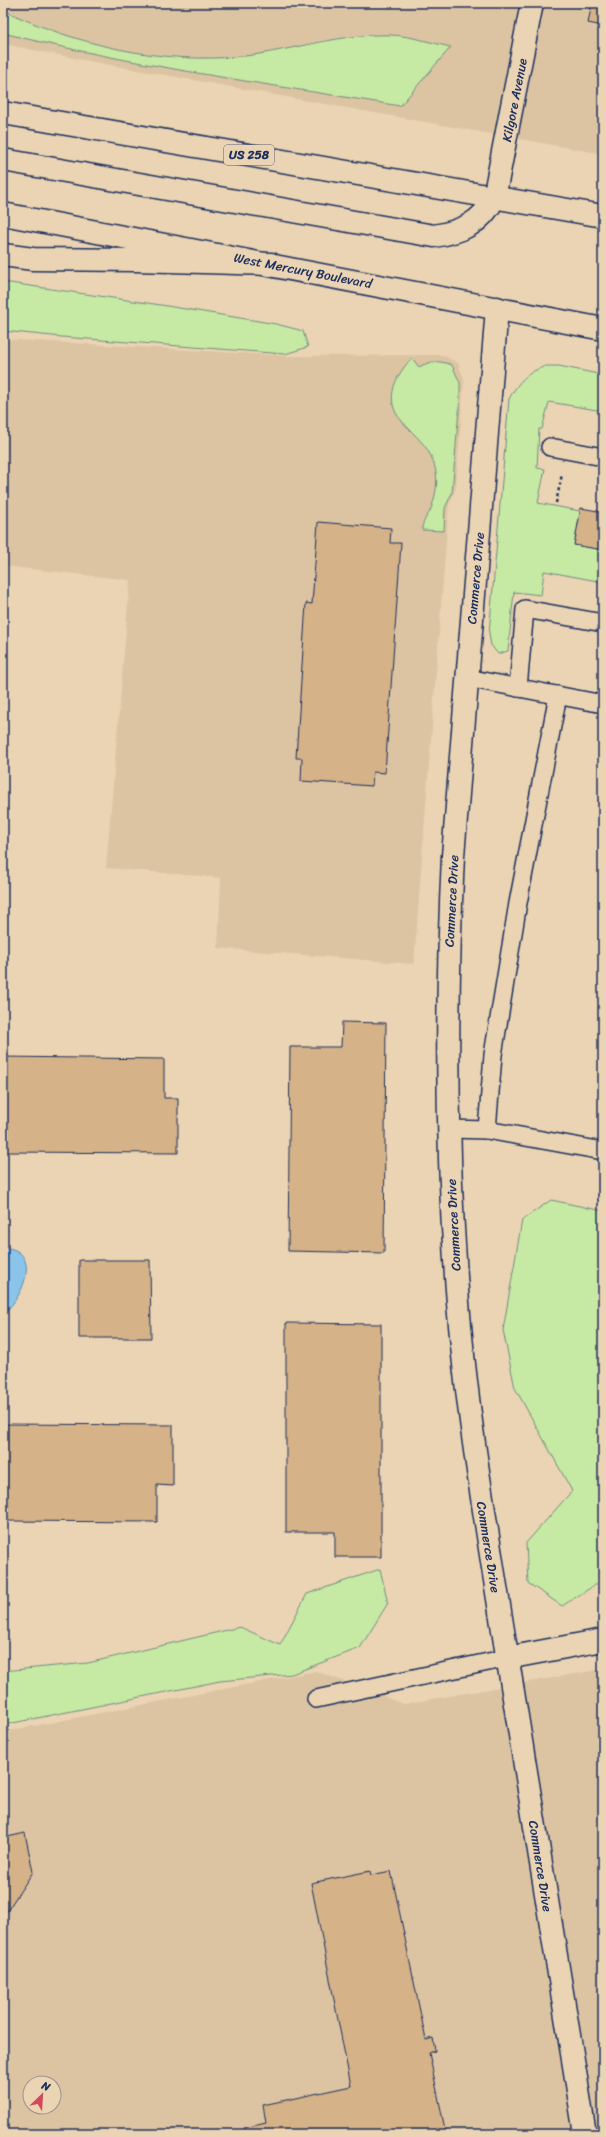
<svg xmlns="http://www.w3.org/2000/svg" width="606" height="2137" font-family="Sriracha,sans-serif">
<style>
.built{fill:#dcc4a3;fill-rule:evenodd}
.green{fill:#c6e9a3;stroke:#708c80}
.water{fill:#8bc4ea;stroke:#5e88b2}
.building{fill:#d5b287;stroke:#1b2f5e}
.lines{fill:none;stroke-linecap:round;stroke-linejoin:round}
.service-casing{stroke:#1b2f5e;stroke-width:20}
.minor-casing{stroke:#1b2f5e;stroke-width:25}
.primary-casing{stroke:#1b2f5e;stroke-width:25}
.motorway-casing{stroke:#1b2f5e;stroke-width:25}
.path{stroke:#1b2f5e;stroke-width:2.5;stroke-dasharray:3 3;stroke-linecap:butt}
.service{stroke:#ebd4b3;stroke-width:17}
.minor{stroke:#ebd4b3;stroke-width:22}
.primary{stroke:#ebd4b3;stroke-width:22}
.motorway{stroke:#ebd4b3;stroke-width:22}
.labels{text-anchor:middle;stroke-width:3;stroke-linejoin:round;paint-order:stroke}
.shield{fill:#ebd4b3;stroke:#596078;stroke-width:1}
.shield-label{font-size:12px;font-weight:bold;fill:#1b2f5e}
.street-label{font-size:13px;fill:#1b2f5e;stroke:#ebd4b3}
</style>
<rect width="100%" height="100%" fill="#ebd4b3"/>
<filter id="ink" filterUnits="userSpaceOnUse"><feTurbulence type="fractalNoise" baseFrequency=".025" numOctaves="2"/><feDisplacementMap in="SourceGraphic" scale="8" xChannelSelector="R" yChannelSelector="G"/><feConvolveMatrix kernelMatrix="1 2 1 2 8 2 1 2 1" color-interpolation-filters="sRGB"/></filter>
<g filter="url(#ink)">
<g class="built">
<path d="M3,3H603V154L104,64L3,44Z"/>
<path d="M3,339L290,356L442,355L458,363L464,379L456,488L449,505L447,528L414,964L218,948L221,878L106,868L130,580L3,566Z"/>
<path d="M603,1669V2134H3V1732L316,1671L404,1704ZM30,2083H54V2107H30Z"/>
</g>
<g class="green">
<path d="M3,10C77,45 162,65 245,56C294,50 342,33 392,35C411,36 432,43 451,47L400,106C267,84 134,66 3,33Z"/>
<path d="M3,282L161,305L276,324L303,331L308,347L285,354L62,337L3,331Z"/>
<path d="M412,358L419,367C430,361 439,360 452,365L460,383V397L452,493L445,508L444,531L422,530C422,522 426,518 430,511C435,499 438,485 436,472C432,447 416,438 401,420C383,400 396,374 412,358Z"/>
<path d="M546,366H559L603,375V411L549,402L542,429H539L537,468L545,469L538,503L580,511L575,545L603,550V582L544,571L541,595L514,592L508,651L498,654L491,645L489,634L509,399C518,382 527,372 546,366Z"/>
<path d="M551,1200L603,1211V1580L562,1606L528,1583L526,1543L572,1491L515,1388L503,1330L522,1220Z"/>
<path d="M380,1569L388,1603L360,1648L292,1674L220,1681L3,1725V1671L88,1663L240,1627L280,1645L307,1594Z"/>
</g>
<path class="water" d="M9,1248C42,1255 21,1301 3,1313V1249Z"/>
<g class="building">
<path d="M592,3H603V26L588,23Z"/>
<path d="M581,508L603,512V550L574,545Z"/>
<path d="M318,522L391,528L390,543H401L385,773L373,772L372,786L301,781L302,758H296L306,603L312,604Z"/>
<path d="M342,1022L386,1023L384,1253L288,1251L290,1047H341Z"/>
<path d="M3,1057L164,1059V1098H178V1153L3,1152Z"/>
<path d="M79,1260H150L151,1338H79Z"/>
<path d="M286,1323L381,1324V1557H335V1532H286Z"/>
<path d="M3,1424L173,1425V1486L157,1485V1522L3,1521Z"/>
<path d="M25,1833L33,1872L3,1917V1838Z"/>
<path d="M370,1871L371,1875L391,1871L426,2040L433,2038L435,2051L429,2053L446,2134H246L244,2128L266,2123L263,2105L351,2086L311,1883Z"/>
</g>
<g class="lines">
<g class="service-casing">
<g id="service">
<path d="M550,447L603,457"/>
<path d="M467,678L603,704"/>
<path d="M518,688L525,609L603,623"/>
<path d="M449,1129L487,1130L603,1151"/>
<path d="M487,1130L493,1055L518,903L558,695"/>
<path d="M316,1699L507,1658"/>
</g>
</g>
<g class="minor-casing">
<g id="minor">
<path d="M494,198L532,3"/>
<path d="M497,308L453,856C446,1001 446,1145 457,1290C466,1410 487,1529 506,1649C532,1810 559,1972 585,2134"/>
<path d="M507,1658L603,1640"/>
</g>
</g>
<g class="primary-casing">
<g id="primary">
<path d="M3,113L603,216"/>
<path d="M3,160L434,236C461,232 482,223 494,198"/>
<path d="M3,214L603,329"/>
</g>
</g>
<g class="motorway-casing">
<path id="motorway" d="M3,255L33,259L136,260L271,264"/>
</g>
<path class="path" d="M556,503L562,474"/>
<use href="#service" class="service"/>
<use href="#minor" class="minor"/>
<use href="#primary" class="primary"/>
<use href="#motorway" class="motorway"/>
</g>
</g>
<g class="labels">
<rect class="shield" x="224" y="145" width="50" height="20" rx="3"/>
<g class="shield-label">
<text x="249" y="159">US 258</text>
</g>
<g class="street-label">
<text transform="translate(514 100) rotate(-79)" y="5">Kilgore Avenue</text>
<text transform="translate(303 270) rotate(11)" y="5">West Mercury Boulevard</text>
<text transform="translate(475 578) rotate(-85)" y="5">Commerce Drive</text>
<text transform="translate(451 901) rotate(-87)" y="5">Commerce Drive</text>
<text transform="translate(453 1225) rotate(-93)" y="5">Commerce Drive</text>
<text transform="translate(489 1547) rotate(81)" y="5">Commerce Drive</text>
<text transform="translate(541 1866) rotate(81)" y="5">Commerce Drive</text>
</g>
</g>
<rect width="606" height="2137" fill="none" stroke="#ebd4b3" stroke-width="16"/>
<rect x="8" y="8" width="590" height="2121" fill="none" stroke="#1b2f5e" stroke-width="1.5" filter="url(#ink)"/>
<g transform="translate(42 2095) rotate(25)"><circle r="19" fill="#ebd4b3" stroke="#989291"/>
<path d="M0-3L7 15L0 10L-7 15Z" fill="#d1495b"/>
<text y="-6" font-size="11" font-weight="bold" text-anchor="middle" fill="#1b2f5e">N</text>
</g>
</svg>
